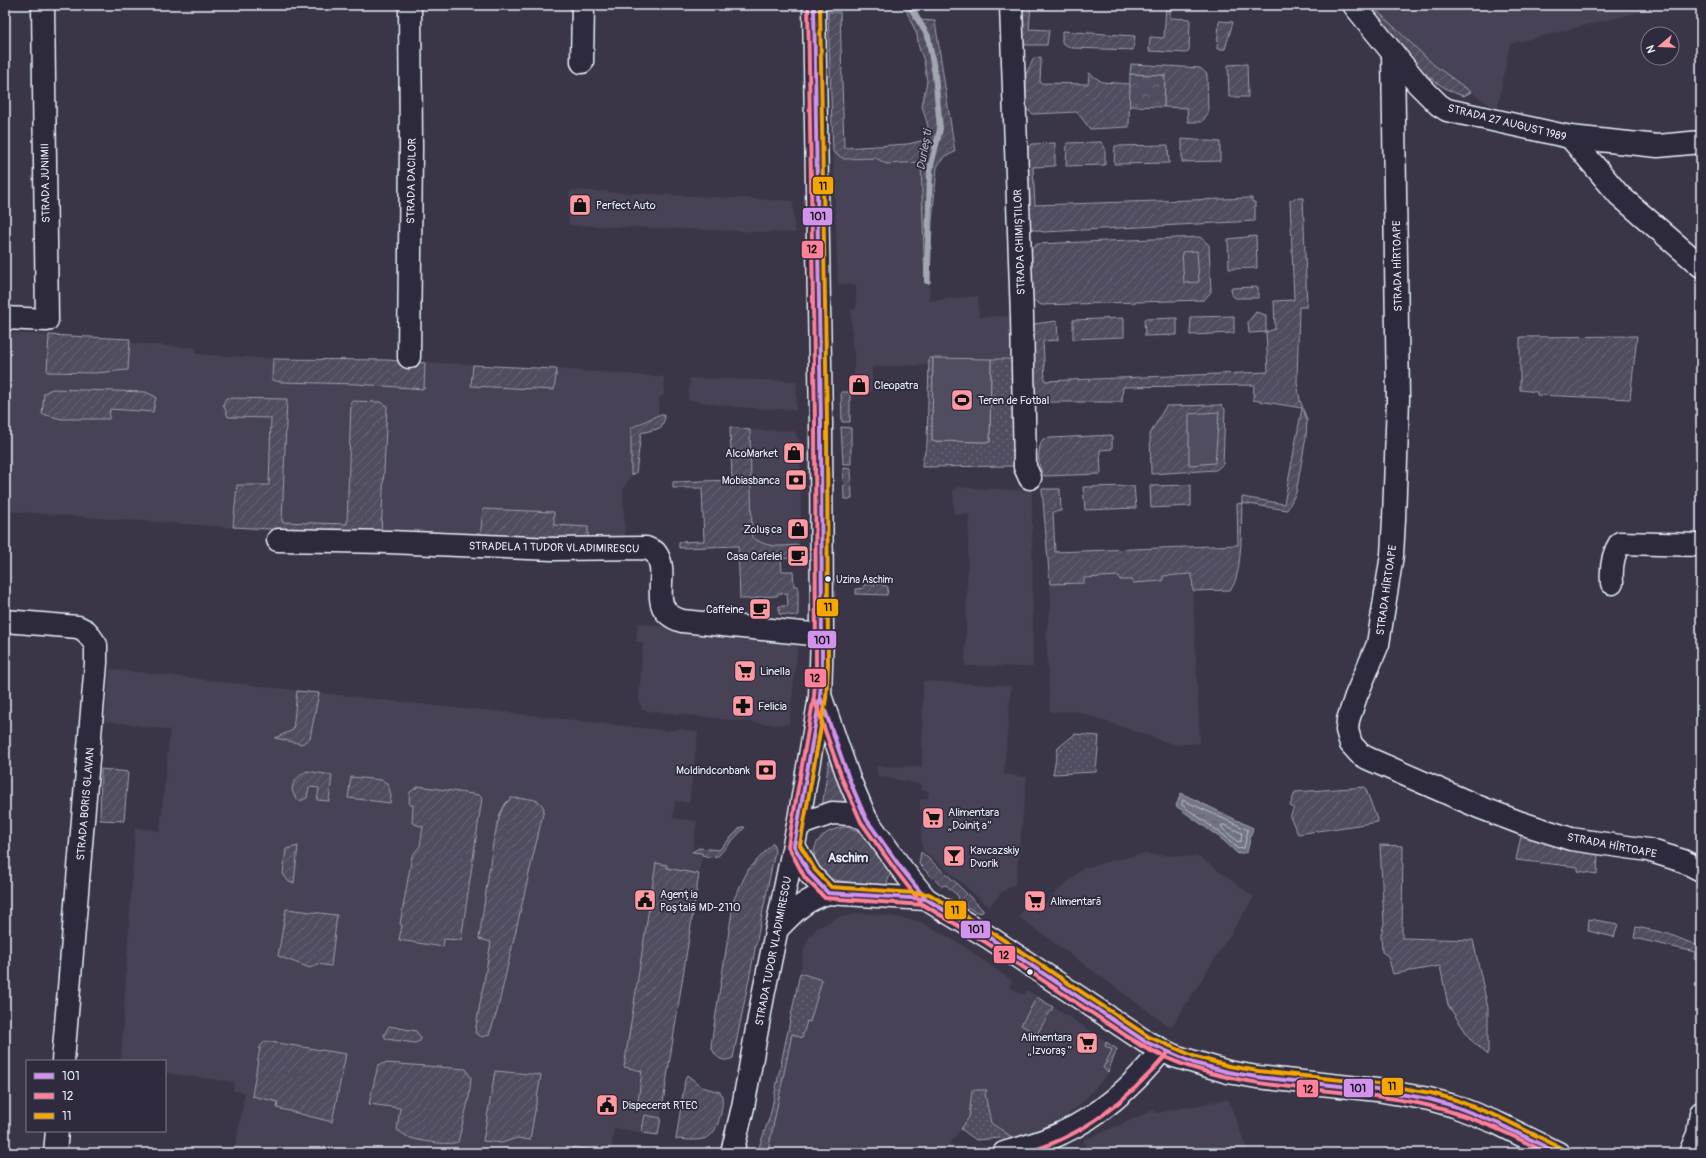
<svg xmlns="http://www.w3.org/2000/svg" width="1706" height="1158" font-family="Pangolin,sans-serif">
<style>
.built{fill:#464354}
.grass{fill:url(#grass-dots);stroke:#9ca0ac}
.forest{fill:url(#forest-crowns);stroke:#9ca0ac}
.garden{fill:url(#garden-furrows);stroke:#9ca0ac}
.pitch{fill:#504e5f;stroke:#9ca0ac}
.water{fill:url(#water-ripples);stroke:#a2a6b1}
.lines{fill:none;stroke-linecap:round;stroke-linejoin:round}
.shore{stroke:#b9bfc9;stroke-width:1}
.stream{stroke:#a2a6b1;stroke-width:6}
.minor-casing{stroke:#e8f1f8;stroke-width:25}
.major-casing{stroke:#e8f1f8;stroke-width:25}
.minor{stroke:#2f2a3d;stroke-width:22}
.major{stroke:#2f2a3d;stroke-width:22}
.bus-1-casing{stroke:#2f2a3d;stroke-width:7}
.bus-2-casing{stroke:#2f2a3d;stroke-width:7}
.bus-3-casing{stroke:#2f2a3d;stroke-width:7}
.bus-1{stroke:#d193ec;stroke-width:4}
.bus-2{stroke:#ff8098;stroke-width:4}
.bus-3{stroke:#f7a600;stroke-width:4}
.bus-dot{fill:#e8f1f8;stroke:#2f2a3d;stroke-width:1.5}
.labels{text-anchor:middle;stroke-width:3.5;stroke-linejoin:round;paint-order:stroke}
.bus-label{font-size:10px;fill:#e8f1f8;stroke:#2f2a3d;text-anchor:start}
.street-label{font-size:11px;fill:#e8f1f8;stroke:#2f2a3d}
.poi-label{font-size:11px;fill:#e8f1f8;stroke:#2f2a3d;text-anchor:start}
.water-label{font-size:12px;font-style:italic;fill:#aeb2bd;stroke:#2f2a3d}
.quarter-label{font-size:13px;font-weight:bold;fill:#e8f1f8;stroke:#2f2a3d}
.line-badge{stroke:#2f2a3d;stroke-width:1.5}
.pale-badge-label{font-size:11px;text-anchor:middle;font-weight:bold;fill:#111}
</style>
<defs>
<pattern id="grass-dots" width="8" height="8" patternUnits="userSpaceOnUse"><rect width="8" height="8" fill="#504e5f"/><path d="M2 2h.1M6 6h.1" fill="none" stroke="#696877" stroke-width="1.8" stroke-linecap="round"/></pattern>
<pattern id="forest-crowns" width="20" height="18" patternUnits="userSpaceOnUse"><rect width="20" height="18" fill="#504e5f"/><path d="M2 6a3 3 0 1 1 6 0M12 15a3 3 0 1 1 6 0" fill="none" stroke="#696877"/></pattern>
<pattern id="garden-furrows" width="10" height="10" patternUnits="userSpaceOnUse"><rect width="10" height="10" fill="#504e5f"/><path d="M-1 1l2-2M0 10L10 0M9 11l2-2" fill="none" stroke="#696877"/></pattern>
<pattern id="water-ripples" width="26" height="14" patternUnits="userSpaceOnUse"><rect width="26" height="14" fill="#737482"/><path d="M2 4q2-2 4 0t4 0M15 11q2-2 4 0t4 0" fill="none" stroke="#5f6069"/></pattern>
</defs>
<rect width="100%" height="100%" fill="#3a3648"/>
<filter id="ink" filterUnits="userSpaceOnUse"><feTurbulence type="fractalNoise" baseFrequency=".025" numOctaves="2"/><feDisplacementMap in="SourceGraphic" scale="8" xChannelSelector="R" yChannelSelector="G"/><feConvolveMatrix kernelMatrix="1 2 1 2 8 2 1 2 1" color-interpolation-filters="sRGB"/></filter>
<g filter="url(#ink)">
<g class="built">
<path d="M1371,5H1663L1648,10L1510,44L1497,110L1434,66Z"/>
<path d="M833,152L844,159L876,158L886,164L922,162L925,283H930L929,301L978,296L979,317L1011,316L1012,359L929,358V365L872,367V392H850V380L854,379V349H852L851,310L856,309V285L838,284Z"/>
<path d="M570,190L793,201L795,233L569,225L568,215Z"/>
<path d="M5,333L130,339V343L196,348V354L273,359L387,360L557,369L664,377V396H660L658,415L631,428V475L623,490L625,537L593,540L279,531L5,511Z"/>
<path d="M690,378L797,381L796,410L736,407L688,400Z"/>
<path d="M750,430L794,431L800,442L801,534H799V545L772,547L762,544L752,537Z"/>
<path d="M957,487L1032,491L1033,667L965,666L969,514H954L953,491Z"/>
<path d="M1192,574L1200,743L1175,745L1075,711L1050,712L1046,632L1051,606L1050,584L1084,583V578L1120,576L1133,580V582L1163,581V576Z"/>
<path d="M638,623L798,645L789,724L776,725L642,710L639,699L643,642H636Z"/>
<path d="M110,669L463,709L486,710L668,731L678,729L698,732L689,803L675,801L673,818L697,821L692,852L702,853V855L658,1135L614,1128L611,1153H234L245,1093L233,1090L234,1082L165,1073V1061H138L121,1059L135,828L160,831L170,730L105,721Z"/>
<path d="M923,681L1011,686L1004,774L1027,777L1016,880L1015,884L1001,893L989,907L932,857L924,852L922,848L921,832L923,822H926L928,814L920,810V800L928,798L929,791L921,790V784L878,776L876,766L922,767Z"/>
<path d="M1140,854L1200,857L1254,897L1171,1028L1019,917L1026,904L1038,913L1049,899L1083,868Z"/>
<path d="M864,913L891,916L921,922L959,943L1012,981L1009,987L1024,995L1027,990L1091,1031L1117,1049L1107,1075L1079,1106L1068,1114L1039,1130L1012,1137L991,1124L985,1094L972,1090L969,1118L943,1153H767L792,1033L802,1038L807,1021L810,1022L821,980L800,973L804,948L810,936L817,928L839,917Z"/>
<path d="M1228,1099L1247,1149L1252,1153H1088L1084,1140L1154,1110L1156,1113Z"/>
</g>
<g class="grass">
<path d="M929,358H933L932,441L990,442L991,359H1012L1015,466L922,467L923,458L927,445Z"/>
<path d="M1075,734L1099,736L1096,772L1053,774L1058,748Z"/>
<path d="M800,973L822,980L810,1022L807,1021L802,1038L792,1034L768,1151L767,1153H757L770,1116Z"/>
<path d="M972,1090H987L985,1094L991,1123L1012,1137L976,1140L961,1129L969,1117Z"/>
</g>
<path class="forest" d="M1130,74L1165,75L1164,107L1129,106Z"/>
<g class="garden">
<path d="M904,5H915L920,20L935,21L955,152L944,157L937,167L932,221L930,283H925L921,162L886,164L876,158L844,159L833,152L828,12H840L844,148L908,144L925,140L928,126L922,106L927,81L924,61L919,48L917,35Z"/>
<path d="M1019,5H1031L1029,29L1049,30L1047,45H1024L1021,41Z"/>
<path d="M1166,5H1170V18L1190,19L1189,50L1186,53L1149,51L1150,37L1164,38Z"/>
<path d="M1367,5H1371L1434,65L1471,92L1464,96C1426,87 1390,34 1367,5Z"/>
<path d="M1219,21L1233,22L1225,49H1217Z"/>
<path d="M1062,31L1135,36L1133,50L1072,48L1062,43Z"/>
<path d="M1041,57L1040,83L1088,84L1089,73L1102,82L1130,84L1129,127L1090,129L1077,112L1033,114L1026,109V74L1034,58Z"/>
<path d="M1131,64L1200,68L1207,74L1208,113L1202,122H1188L1187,108L1164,107L1165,75L1130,74Z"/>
<path d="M1247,64L1248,97H1229L1228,65Z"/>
<path d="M1182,139L1220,142V161L1182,162Z"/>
<path d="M1101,142L1105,148V165L1066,166L1067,143Z"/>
<path d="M1055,143V166L1033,167L1035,205L1252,198V202H1255V221L1044,232L1026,228V150L1032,144Z"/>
<path d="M1168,145L1169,163L1114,164L1115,146Z"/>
<path d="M1294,198H1303L1307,307H1299L1297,383L1300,400L1307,420L1306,437L1296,493L1287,510L1242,503C1241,523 1243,577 1230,590L1193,591L1192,574L1163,576V581L1133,583L1132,580H1120L1119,576L1084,578V583L1050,584L1042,489H1060L1061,511L1053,512L1055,552L1238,545L1237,504L1242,503V497L1284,504L1302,408L1253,400L1254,385L1123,387L1122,402H1037L1026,325L1057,321L1058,340L1043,341L1045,381L1268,372L1266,332L1249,333L1248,322L1256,312L1266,315V332L1275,329L1274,301L1294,300L1290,200H1294Z"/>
<path d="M1256,236L1257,268L1229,269L1228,239Z"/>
<path d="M1200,237L1209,245L1211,292L1204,300L1041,305L1032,299L1029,253L1037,244Z"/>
<path d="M1258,287V298H1235L1232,295L1231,288Z"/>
<path d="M1234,316V333L1190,335L1191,317Z"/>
<path d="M1124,318V337L1073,339V320Z"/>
<path d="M1177,318V335L1145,336L1144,319Z"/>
<path d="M49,335L130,339L128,370L96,373L47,372Z"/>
<path d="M1637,336L1630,399L1537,395V392L1520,390V337Z"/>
<path d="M273,359L387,360L425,363L424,389L357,384L281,382L272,380Z"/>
<path d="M473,365L557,369L554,390L471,386Z"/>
<path d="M52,389L146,392L156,397L153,412L110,409L109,419H62L42,414L44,393Z"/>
<path d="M841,392H850V422H842Z"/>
<path d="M226,398L287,399L282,522L347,524L351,401L380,402L387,406L381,535L233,527L237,485H269L271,418L228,417L223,404Z"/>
<path d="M1221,405L1225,409L1223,464L1216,470L1151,474L1150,434L1166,406Z"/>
<path d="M658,415H664L665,418L661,428L641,433L636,473L631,475V428Z"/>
<path d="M730,427L750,430L752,537C769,549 780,546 799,545V552H796L795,560L792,561L791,558L781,559L782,571H793L794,586H798V616L779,614V606H788L787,593L778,594L777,596L757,597V599H740L738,546L679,548V542L704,541L702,488H673V482L732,480Z"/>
<path d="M841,427L851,428V464H843Z"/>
<path d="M1112,435V449L1100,450L1101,474L1044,476C1037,466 1037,450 1043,439L1052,438Z"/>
<path d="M843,468L851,469L852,499H844Z"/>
<path d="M1191,485V506L1151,508L1150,486Z"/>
<path d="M1134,486L1136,508L1085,510L1083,487Z"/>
<path d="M483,509L554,512V525L588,527V540L480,538Z"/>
<path d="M881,584L888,587L887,595L856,594V589L864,588V585Z"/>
<path d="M297,691L319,693L310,738L302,744L275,738L293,730Z"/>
<path d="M830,754L853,803L843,802L822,807Z"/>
<path d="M101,769L128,772L124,821L100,820Z"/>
<path d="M307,771L332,775L329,801L317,800L319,788L309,787L307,798L300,801C285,791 294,778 307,771Z"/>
<path d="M351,777L382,780L388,784L391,796L390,803L348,798Z"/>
<path d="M419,786L479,795L482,798L461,940L444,939L443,947L399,940L402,925L400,924L412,856L420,846L423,827L412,823L413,805H410L409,801L410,792Z"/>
<path d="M1365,787L1378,822L1298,834L1290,817L1294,808L1290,806L1295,792Z"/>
<path d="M511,798C523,799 540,796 544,809L497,1012L489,1035L482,1037L475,1033L476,1026L491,942L479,939L493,843L500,814L505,804Z"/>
<path d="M741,827H745L718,856L709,857L702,855V853L692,852L699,848L719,850Z"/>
<path d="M847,827L858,831L892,870L886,885C873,884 833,883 825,876C822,874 821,871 819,868C805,846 824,828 847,827Z"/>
<path d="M1522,831L1588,853H1598L1597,874L1578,871V867L1516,860Z"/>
<path d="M773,843L775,851L733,1058C721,1064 714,1056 711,1045L734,899L748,870Z"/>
<path d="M1380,845L1403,846L1402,938L1473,940L1488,1008V1055L1471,1040L1448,1005L1440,966L1393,974L1388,956L1382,952L1381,935L1384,923Z"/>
<path d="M298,846L294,883L289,882L283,874L286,849Z"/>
<path d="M921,852L952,879L983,910V912C975,915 966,905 959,901L958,896L946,885L941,886L919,864Z"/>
<path d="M656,863L667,865V868L699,874L662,1109L641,1105L638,1101L642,1071L624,1067Z"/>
<path d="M286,909L337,915L331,966L317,964L310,968L278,956Z"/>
<path d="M1589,919L1618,924L1614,937L1588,931Z"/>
<path d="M1636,927L1666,933L1701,947V961L1694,959L1695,952L1634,938Z"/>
<path d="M1037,997L1053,1007L1037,1034L1021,1025Z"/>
<path d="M389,1026L416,1031L421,1038L420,1041L415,1043L386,1039L384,1035Z"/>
<path d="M265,1041L346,1054L332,1122L277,1108L278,1102L252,1096L260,1047Z"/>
<path d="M1106,1042L1117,1049L1108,1072L1103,1068L1112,1050L1105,1046Z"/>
<path d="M386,1063L466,1069L471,1078L469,1098L458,1142C450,1146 417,1141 408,1137C404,1135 401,1132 397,1130L400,1108L369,1104L378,1065Z"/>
<path d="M495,1071L541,1075L530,1140L517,1138L502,1143L483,1141Z"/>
<path d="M687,1075L702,1087L720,1092C724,1099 722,1105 721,1113C714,1143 703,1141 676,1139L685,1080Z"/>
<path d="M645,1115L661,1118L658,1135L643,1133L642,1129Z"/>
<path d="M573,1147L611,1153H572Z"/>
</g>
<g class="pitch">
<path d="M1197,251L1199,282L1184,283L1182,252Z"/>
<path d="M933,358L991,359L990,442L932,441Z"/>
<path d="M1219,412L1215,463L1189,465V414Z"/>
</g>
<path class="water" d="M1181,793L1253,828L1247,852L1238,854L1223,840L1176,806Z"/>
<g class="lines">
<g class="shore">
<path d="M1183,800L1248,830L1244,848L1238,849L1226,837L1182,805Z"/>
<path d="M1222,825H1224L1242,833L1241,841L1238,842L1222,828Z"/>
</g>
<path class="stream" d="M909,5L928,36L935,75L940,129L930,169L927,281"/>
<g class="minor-casing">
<g id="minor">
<path d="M1011,5L1022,316L1025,467L1030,478"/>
<path d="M1354,5L1418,84L1439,105L1447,110L1570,137L1658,146L1701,142"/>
<path d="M1393,53L1398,399L1394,519L1392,555L1378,644L1356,696L1348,720L1347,730L1351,744L1360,754L1367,758L1479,807L1521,823L1571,839L1648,850L1683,861L1701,870"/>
<path d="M582,62L583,5"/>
<path d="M1570,137L1619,195L1701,266"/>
<path d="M5,318L47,320L43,5"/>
<path d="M409,357L411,148L410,5"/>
<path d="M278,540L389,542L553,549L646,548L655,552C673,575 643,609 682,621L822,635"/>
<path d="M1612,583C1611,570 1612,555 1620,543L1701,545"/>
<path d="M5,621L78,627L86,631L96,645V663L63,1061"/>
<path d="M798,825L832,813L851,814L866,819L901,868L926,899L990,938L1146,1042L1174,1056L1228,1072L1257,1077L1377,1090L1429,1099L1454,1106L1497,1123L1558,1153"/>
<path d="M794,846L810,874L828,893L926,899"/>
<path d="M55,1153L57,1131"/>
<path d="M1004,1153C1024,1147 1044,1142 1062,1133C1103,1114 1134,1085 1162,1050"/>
<path d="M1690,1153L1698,1134L1701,1113"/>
</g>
</g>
<g class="major-casing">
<g id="major">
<path d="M821,698L849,779L866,819"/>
<path d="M778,928C795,910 805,900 828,893"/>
<path d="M732,1153L743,1107L763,996L798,825L820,697L822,635L821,424L814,5"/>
</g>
</g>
<use href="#minor" class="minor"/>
<use href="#major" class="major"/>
<g class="bus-1-casing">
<g id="bus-1">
<path d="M814,5L821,424L822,665L820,697L794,846L810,874L828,893L926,899L990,938L1146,1042L1194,1063L1228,1072L1257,1077L1377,1090L1429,1099L1454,1106L1497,1123L1558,1153"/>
<path d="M821,699L849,779L866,819L901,868L926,899L944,910"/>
</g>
</g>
<g class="bus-2-casing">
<g id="bus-2">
<path d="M808,5L815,424L816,665L814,696L788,846L805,878L825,898L924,905L987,943L1143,1047L1159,1055"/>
<path d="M815,702L843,781L861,822L896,871L921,903L942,916"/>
<path d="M1128,1037C1149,1049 1170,1061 1194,1068C1261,1090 1332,1088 1401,1100C1452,1108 1501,1128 1546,1153"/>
<path d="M1025,1153C1084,1136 1128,1100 1167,1054"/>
</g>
</g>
<g class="bus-3-casing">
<path id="bus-3" d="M820,5L827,424L828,665L826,698L800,845L815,870L831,887L929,894L993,933L1149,1037L1196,1057L1229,1066L1258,1071L1378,1084L1431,1093L1456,1100L1499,1117L1561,1148"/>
</g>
<use href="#bus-1" class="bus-1"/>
<use href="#bus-2" class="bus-2"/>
<use href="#bus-3" class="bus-3"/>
</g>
</g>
<defs>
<g id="shop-square" transform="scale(1.15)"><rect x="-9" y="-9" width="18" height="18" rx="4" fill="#ff9aa2" stroke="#2f2a3d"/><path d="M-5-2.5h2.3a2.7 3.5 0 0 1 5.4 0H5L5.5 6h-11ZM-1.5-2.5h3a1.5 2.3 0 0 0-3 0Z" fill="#111"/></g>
<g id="stadium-square" transform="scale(1.15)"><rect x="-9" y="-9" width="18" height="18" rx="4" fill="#ff9aa2" stroke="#2f2a3d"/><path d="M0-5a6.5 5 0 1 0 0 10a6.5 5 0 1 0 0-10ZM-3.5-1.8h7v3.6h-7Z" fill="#111"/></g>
<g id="bank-square" transform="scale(1.15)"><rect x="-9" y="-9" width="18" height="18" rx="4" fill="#ff9aa2" stroke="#2f2a3d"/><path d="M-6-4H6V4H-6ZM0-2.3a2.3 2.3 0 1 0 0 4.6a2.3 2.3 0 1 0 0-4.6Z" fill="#111"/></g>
<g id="cafe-square" transform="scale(1.15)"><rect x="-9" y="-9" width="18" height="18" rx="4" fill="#ff9aa2" stroke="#2f2a3d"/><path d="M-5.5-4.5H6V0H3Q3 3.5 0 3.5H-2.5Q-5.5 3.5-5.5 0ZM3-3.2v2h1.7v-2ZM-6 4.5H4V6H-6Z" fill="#111"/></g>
<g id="supermarket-square" transform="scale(1.15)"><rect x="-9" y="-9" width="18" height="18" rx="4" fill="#ff9aa2" stroke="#2f2a3d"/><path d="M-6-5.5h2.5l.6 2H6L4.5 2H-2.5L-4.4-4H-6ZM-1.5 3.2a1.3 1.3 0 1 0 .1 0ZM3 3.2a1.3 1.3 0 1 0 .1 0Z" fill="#111"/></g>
<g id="pharmacy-square" transform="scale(1.15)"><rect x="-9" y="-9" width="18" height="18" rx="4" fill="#ff9aa2" stroke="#2f2a3d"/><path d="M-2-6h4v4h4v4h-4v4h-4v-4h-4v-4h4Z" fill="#111"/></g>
<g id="bar-square" transform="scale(1.15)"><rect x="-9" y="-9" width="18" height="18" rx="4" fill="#ff9aa2" stroke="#2f2a3d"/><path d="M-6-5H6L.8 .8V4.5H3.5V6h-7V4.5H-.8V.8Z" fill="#111"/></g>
<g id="civic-square" transform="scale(1.15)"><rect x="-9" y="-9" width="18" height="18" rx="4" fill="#ff9aa2" stroke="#2f2a3d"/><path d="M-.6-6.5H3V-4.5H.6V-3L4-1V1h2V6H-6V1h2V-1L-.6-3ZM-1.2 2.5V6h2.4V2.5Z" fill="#111"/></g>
</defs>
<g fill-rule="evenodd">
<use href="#shop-square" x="580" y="205"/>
<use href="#shop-square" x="859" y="385"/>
<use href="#stadium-square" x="962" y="400"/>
<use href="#shop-square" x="794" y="453"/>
<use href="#bank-square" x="796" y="480"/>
<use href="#shop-square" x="798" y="529"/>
<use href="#cafe-square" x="798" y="556"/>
<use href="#cafe-square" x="760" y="609"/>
<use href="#supermarket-square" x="745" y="671"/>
<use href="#pharmacy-square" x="743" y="706"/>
<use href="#bank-square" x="766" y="770"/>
<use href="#supermarket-square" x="933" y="818"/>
<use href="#bar-square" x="954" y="856"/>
<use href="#civic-square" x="645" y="900"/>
<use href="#supermarket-square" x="1035" y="901"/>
<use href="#supermarket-square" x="1087" y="1043"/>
<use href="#civic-square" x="607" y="1105"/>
</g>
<g class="bus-dot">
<circle cx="828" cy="579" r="3.5"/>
<circle cx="1030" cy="972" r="3.5"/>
</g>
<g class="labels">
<g class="bus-label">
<text x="836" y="583">Uzina Aschim</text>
</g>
<g class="street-label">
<text transform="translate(1507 122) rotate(14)" y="4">STRADA 27 AUGUST 1989</text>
<text transform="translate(411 181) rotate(-89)" y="4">STRADA DACILOR</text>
<text transform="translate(45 183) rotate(-91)" y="4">STRADA JUNIMII</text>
<text transform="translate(1019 242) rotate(-92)" y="4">STRADA CHIMIȘTILOR</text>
<text transform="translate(1397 266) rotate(-91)" y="4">STRADA HÎRTOAPE</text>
<text transform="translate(554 547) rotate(1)" y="4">STRADELA 1 TUDOR VLADIMIRESCU</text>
<text transform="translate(1386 590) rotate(-82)" y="4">STRADA HÎRTOAPE</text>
<text transform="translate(85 804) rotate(-85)" y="4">STRADA BORIS GLAVAN</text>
<text transform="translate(1612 845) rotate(11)" y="4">STRADA HÎRTOAPE</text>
<text transform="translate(773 951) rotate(-79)" y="4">STRADA TUDOR VLADIMIRESCU</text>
</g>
<g class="poi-label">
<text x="596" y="209">Perfect Auto</text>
<text x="874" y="389">Cleopatra</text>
<text x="978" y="404">Teren de Fotbal</text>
<text x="778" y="457" text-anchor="end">AlcoMarket</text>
<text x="780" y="484" text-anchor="end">Mobiasbanca</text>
<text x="782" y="533" text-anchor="end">Zolușca</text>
<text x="782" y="560" text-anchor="end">Casa Cafelei</text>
<text x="744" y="613" text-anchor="end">Caffeine</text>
<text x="760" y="675">Linella</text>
<text x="758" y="710">Felicia</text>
<text x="750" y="774" text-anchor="end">Moldindconbank</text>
<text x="948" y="816">Alimentara<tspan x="948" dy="13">„Doinița”</tspan></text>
<text x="970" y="854">Kavcazskiy<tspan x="970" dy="13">Dvorik</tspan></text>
<text x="660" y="898">Agenția<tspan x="660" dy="13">Poștală MD-2110</tspan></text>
<text x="1050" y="905">Alimentară</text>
<text x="1072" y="1041" text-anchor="end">Alimentara<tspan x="1072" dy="13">„Izvoraș”</tspan></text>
<text x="622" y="1109">Dispecerat RTEC</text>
</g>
<g class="water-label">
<text transform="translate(924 150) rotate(-80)" y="4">Durlești</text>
</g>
<g class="quarter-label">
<text x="848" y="862">Aschim</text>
</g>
</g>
<g class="line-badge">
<rect x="812" y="176" width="22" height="19" rx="4" fill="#f7a600"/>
<rect x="802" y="207" width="31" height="19" rx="4" fill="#d193ec"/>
<rect x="801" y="240" width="23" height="19" rx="4" fill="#ff8098"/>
<rect x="816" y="598" width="23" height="19" rx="4" fill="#f7a600"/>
<rect x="807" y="630" width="30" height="19" rx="4" fill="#d193ec"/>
<rect x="804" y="668" width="23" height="20" rx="4" fill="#ff8098"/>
<rect x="944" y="900" width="23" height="20" rx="4" fill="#f7a600"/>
<rect x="960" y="920" width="31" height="19" rx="4" fill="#d193ec"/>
<rect x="993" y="945" width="23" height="19" rx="4" fill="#ff8098"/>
<rect x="1381" y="1077" width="23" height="19" rx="4" fill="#f7a600"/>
<rect x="1343" y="1078" width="31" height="20" rx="4" fill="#d193ec"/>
<rect x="1296" y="1079" width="23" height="19" rx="4" fill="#ff8098"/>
</g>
<g class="pale-badge-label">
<text x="823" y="190">11</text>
<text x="818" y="220">101</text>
<text x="812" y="253">12</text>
<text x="828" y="611">11</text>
<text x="822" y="644">101</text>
<text x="815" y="682">12</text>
<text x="955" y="914">11</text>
<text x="976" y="933">101</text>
<text x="1004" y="959">12</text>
<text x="1392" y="1090">11</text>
<text x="1358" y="1092">101</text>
<text x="1308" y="1093">12</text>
</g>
<rect width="1706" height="1158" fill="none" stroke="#2f2a3d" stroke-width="20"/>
<rect x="10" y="10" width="1686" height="1138" fill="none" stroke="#e8f1f8" stroke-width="1.5" filter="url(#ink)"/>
<rect x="26" y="1060" width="140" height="72" fill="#2f2a3d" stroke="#797a88"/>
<rect x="34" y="1073" width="20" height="6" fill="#d193ec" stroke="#797a88"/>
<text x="62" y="1080" font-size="12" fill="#e8f1f8">101</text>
<rect x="34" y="1093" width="20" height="6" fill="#ff8098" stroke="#797a88"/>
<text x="62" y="1100" font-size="12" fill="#e8f1f8">12</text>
<rect x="34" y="1113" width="20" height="6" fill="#f7a600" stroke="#797a88"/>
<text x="62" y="1120" font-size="12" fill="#e8f1f8">11</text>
<g transform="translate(1660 46) rotate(251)"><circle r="19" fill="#2f2a3d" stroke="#797a88"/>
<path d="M0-3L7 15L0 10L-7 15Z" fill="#ff9aa2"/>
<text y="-6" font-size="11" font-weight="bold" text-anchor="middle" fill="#e8f1f8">N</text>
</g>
</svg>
